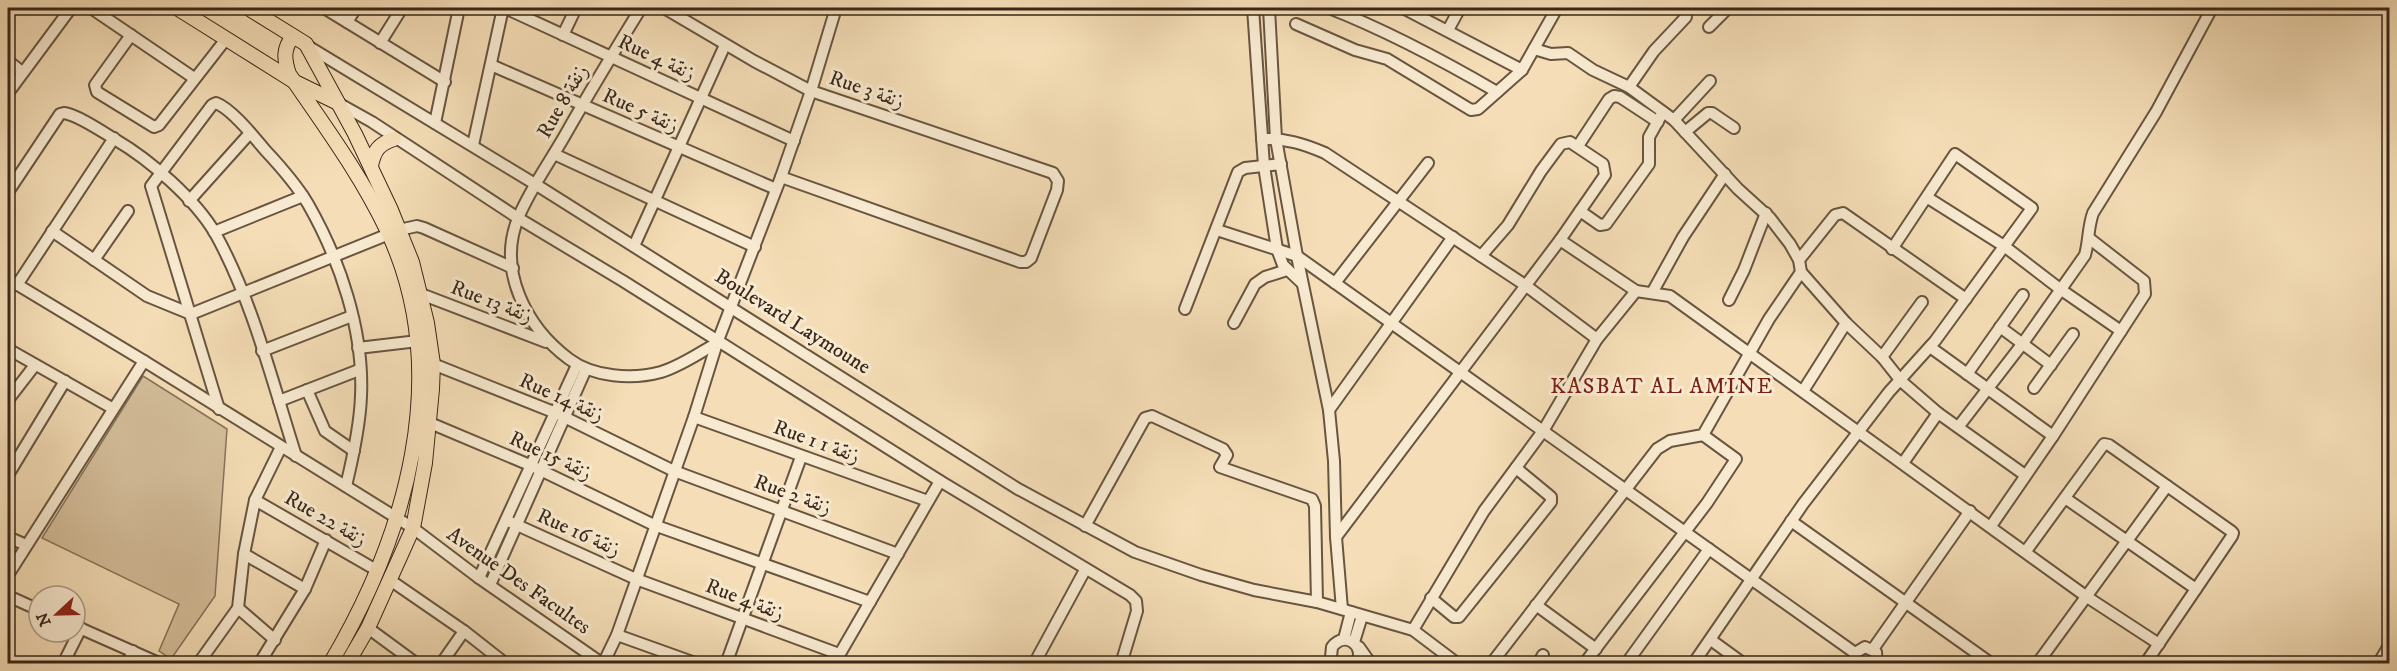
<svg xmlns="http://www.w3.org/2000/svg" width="2397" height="671" font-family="'IM FELL DW Pica',Amiri,serif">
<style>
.green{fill:#d5bf9c;stroke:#87735b;stroke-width:1.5}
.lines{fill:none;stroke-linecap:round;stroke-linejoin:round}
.minor-casing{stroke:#685541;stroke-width:14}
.major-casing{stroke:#39271a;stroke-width:16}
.minor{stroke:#f8ead0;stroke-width:10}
.major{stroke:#f5deb7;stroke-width:14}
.labels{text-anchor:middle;stroke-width:6;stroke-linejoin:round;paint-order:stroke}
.street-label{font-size:21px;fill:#39271a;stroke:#f8ead0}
.neighbourhood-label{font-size:22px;letter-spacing:1.5px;fill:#7a1f14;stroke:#f8ead0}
</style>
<rect width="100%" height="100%" fill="#f5deb7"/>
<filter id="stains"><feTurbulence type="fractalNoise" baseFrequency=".00333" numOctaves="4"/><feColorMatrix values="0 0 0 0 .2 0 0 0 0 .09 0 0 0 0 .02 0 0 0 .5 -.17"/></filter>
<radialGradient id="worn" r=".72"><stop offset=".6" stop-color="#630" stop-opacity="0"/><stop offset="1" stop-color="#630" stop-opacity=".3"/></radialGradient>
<path class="green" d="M143,376L227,429L215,596L171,659L159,651L179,604L42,538Z"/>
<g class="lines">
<g class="minor-casing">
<g id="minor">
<path d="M91,8L194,78"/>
<path d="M324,8L445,82"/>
<path d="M505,8L794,141"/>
<path d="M641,8C615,50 589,93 564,137C549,163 531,188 519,216C496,269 526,327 569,359C593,377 632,380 661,372C681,366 699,353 717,343"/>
<path d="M664,8L754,61L811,91L1053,173L1058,181L1057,190L1031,258L1026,262H1020L781,177"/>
<path d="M1253,8L1264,166L1277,249L1283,265L1302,283"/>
<path d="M1269,8L1276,139L1297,256L1329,410L1334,461L1336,537L1342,609"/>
<path d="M1329,8C1388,31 1442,60 1497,92"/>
<path d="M1403,8L1522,70"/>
<path d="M347,22L356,8"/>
<path d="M1296,24L1355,50L1387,59L1471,110L1478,109L1522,70L1557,8"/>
<path d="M1709,27L1728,8"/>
<path d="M1448,30L1460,8"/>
<path d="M131,35L95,85L97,92L154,127L159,125L226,39"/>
<path d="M563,35L576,8"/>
<path d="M380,43L402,8"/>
<path d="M306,45L535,184L1018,489L1135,552L1201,575L1254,590L1317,602L1413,630L1458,664"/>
<path d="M1534,49L1551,54L1568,53L1593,70L1629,87L1674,120L1738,189L1770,218L1790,244L1799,260L1801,272"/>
<path d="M8,61L22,72"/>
<path d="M491,65L776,189"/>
<path d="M1629,87L1654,51L1686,17"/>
<path d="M8,93L71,8"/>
<path d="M338,103L372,122L518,218L623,281L940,481L1130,595L1136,601L1137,611L1121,664"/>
<path d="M1674,120L1710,81"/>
<path d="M435,123L459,8"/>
<path d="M1685,132L1708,113H1712L1734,128"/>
<path d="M1262,139C1285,138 1304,144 1325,153L1525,285L1597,339"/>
<path d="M473,145L503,8"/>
<path d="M1578,146L1609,99L1614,96L1620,97L1658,122"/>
<path d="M554,154L755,247"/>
<path d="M8,192L60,114L64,113C78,115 103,132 116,140C150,160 195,199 215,233C252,299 273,384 296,456"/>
<path d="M1928,198L2004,246L2060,289L2121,331"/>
<path d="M189,201L250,133"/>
<path d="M1580,211L1600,225L1606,224L1649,164V137L1663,112"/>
<path d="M399,230L417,226L424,228L513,268"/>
<path d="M1217,230L1297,256L1855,653"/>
<path d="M52,231L147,296L191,314L389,234"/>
<path d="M214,232L303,196"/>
<path d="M1560,240L1636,291L1670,296L2087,597L2159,644"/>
<path d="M634,246L725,45"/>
<path d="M94,260L128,211"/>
<path d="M1799,260L1835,215L1843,213L1966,299"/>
<path d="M8,279L144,361L413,528L479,578L603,664"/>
<path d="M1335,283L1428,163"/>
<path d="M17,285L114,138"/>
<path d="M1652,293L1683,237L1725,174"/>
<path d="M421,294L546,342"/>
<path d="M1729,300L1744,270L1766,213"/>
<path d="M1185,309L1238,172L1245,168L1281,164"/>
<path d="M1234,323L1255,284L1265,277L1287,270"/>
<path d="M2000,327L2051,365"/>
<path d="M1930,347L2053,436"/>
<path d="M358,348L418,341"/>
<path d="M8,349L112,408"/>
<path d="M262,351L352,316"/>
<path d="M1882,357L1922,302"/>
<path d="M433,364L556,413L674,471L898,554"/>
<path d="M1967,374L2023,295"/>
<path d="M2034,388L2073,334"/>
<path d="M307,390L325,431L354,451"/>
<path d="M1803,391L1846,323"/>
<path d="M8,400L35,365"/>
<path d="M279,401L359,370"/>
<path d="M219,409L151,186L212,105L216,103C232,109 254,137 265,150C281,167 296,184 308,204C340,260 364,331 361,396C360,426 353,457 346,486"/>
<path d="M1329,410L1453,237"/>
<path d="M694,417L928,501"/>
<path d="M430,423L532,466L654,525L870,602"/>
<path d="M1959,426L2023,343L2085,255C2089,240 2088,227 2093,213L2156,112L2212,8"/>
<path d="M1903,463L1938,413"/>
<path d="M8,475L65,381"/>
<path d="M2065,498L2196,589"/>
<path d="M255,500L378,571"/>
<path d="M506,520L636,579L839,654"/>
<path d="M1791,521L1992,664"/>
<path d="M1085,526L1145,418L1152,416L1223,449L1227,455L1220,467L1312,499L1315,506L1317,602"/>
<path d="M1991,526L2053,436L2145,294L2144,281L2090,239"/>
<path d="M8,537L26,545"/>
<path d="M1336,537L1560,240L1605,175L1603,164L1570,142L1561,144L1541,171L1508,225L1481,256"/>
<path d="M2026,551L2104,444L2109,445L2231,531L2233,533L2232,536L2145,664"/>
<path d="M244,554L305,589"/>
<path d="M8,575L144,361"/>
<path d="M479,578L577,365"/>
<path d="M390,580L464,631L506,664"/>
<path d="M490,585L586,369"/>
<path d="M8,596L39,610"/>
<path d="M1431,598L1454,617H1459L1551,502V497L1516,468"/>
<path d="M1536,605L1596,649"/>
<path d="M238,608L275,640"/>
<path d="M75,626L161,664"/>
<path d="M368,628L417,664"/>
<path d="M1413,630L1484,511L1543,431L1597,339L1636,291"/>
<path d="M617,635L698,664"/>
<path d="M1344,639L1351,612"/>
<path d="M1711,640L1744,664"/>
<path d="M1354,642L1362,616"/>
<path d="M1359,647L1371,664"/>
<path d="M1873,649L1970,511"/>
<path d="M63,664L81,628"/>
<path d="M127,664L133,651"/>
<path d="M198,664L238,608L244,554L255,500L281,447"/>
<path d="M259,664L305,589L326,540"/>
<path d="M441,664L464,631"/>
<path d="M603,664L617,635L694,417L717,343L781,177L811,91L836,8"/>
<path d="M726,664L801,457"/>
<path d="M834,664L940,481"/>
<path d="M1034,664L1085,570"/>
<path d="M1335,664L1331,657L1332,647C1345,630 1367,646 1356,664"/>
<path d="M1491,664L1657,449L1670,441L1703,435L1769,319L1801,272L1846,323L1882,357L1901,381L1938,413L2025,475"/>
<path d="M1538,664L1543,655"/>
<path d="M1584,664L1707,503L1736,459L1703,435"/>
<path d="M1626,664L1709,549"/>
<path d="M1693,664L1803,504L1889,392L1935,341L2032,208L1955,154L1892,249"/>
<path d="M1854,664L1855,653L1865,647L1876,652L1877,664"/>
<path d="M2037,664L2167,486"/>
<path d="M2378,664L2390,644"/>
</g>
</g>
<g class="major-casing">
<g id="major">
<path d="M177,8L295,82L338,103"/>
<path d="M248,8L306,44L355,134L391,210L412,262L427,323L433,364L432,389L425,463L413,528L368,628L347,664"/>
<path d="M293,36C283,49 284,59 289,74C324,125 361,175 388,232C454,374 406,536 330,664"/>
<path d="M371,166C374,150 379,144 394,139"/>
</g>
</g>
<use href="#minor" class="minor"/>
<use href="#major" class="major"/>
</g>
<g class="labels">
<g class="street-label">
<text transform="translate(657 57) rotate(25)" y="7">Rue 4 زنقة</text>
<text transform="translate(867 89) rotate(19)" y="7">Rue 3 زنقة</text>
<text transform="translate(562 101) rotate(-60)" y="7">Rue 8 زنقة</text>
<text transform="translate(641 110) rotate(24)" y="7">Rue 5 زنقة</text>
<text transform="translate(492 301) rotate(21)" y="7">Rue 13 زنقة</text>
<text transform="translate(793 321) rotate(32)" y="7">Boulevard Laymoune</text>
<text transform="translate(562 397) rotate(24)" y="7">Rue 14 زنقة</text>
<text transform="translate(817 441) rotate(20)" y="7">Rue 1 زنقة 1</text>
<text transform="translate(551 455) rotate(25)" y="7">Rue 15 زنقة</text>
<text transform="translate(793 494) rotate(20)" y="7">Rue 2 زنقة</text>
<text transform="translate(326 518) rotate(30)" y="7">Rue 22 زنقة</text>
<text transform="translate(579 532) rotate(24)" y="7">Rue 16 زنقة</text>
<text transform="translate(519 580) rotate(35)" y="7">Avenue Des Facultes</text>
<text transform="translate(745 599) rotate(21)" y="7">Rue 4 زنقة</text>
</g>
<g class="neighbourhood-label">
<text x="1662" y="393">KASBAT AL AMINE</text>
</g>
</g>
<rect width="2397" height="671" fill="none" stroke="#f5deb7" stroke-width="30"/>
<rect x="9" y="9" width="2379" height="653" fill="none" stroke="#39271a" stroke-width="3"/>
<rect x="15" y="15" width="2367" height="641" fill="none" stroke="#39271a" stroke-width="1.5"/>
<g transform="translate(57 614) rotate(248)"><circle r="28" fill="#f8ead0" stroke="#ac9c87" stroke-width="1.5"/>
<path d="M0-4.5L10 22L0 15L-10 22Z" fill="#8f2418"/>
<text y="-9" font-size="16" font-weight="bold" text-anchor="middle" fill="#39271a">N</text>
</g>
<rect width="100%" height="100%" filter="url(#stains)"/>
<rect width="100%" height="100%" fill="url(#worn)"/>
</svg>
